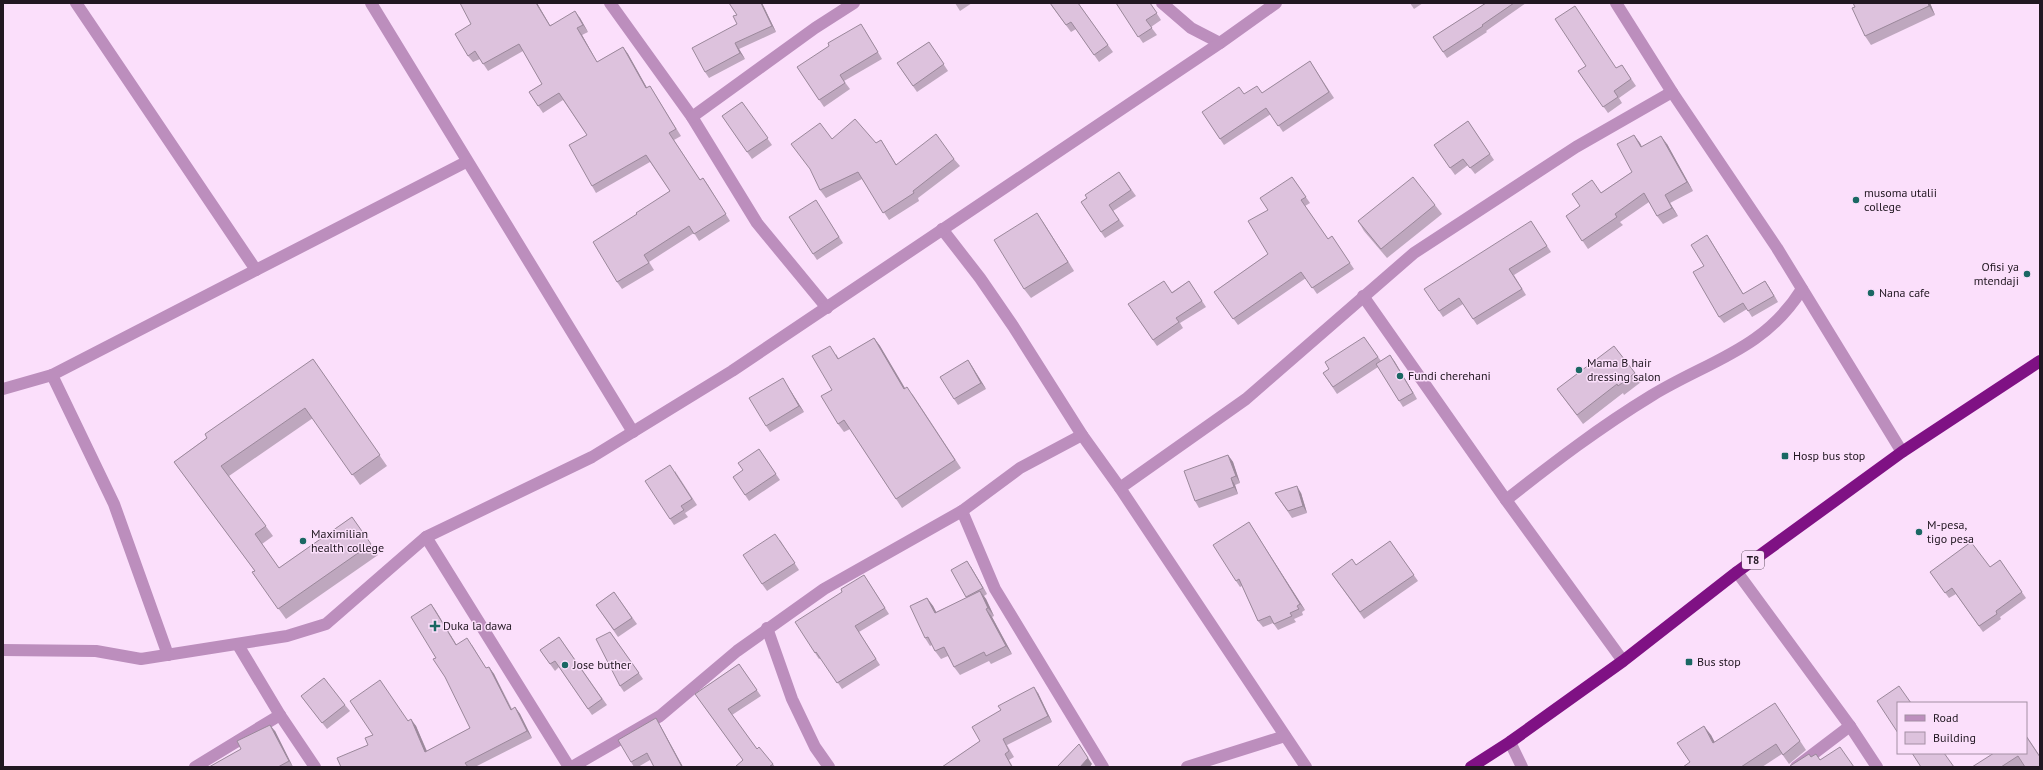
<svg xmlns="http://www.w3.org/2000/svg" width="2043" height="770" font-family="'PT Sans',sans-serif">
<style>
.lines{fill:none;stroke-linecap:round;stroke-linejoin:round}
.street{stroke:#bc8ebd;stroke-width:12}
.highway{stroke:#7f1184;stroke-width:12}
.wall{fill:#bea7be}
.shaded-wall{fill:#9b889b}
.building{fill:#ddc2dd;stroke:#9b889b}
.poi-dot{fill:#1a6763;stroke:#fbdffb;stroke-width:1.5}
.labels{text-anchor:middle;stroke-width:3;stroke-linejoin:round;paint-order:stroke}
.shield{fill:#fbdffb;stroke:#625362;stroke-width:1}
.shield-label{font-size:11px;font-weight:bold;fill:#211721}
.poi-label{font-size:12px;fill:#211721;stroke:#fbdffb;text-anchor:start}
</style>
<rect width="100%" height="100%" fill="#fbdffb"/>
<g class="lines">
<g class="street">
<path d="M76,3L256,270"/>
<path d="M371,3L633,432"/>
<path d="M610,3L692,117L757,223L827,308"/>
<path d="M1162,3L1191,28L1220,43"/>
<path d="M1616,3L1672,92L1777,248L1902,452"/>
<path d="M692,117L815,28L854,3"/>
<path d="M942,229L980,278L1013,326L1082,435L1120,488L1306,767"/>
<path d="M1363,296L1506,500L1623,661"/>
<path d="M52,375L114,504L168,655"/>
<path d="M3,389L52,375L466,162"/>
<path d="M1120,488L1246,399L1414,253L1576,147L1672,92"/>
<path d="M1506,500C1553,463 1600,427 1651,396C1708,361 1764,350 1802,289"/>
<path d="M962,511L995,589L1103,767"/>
<path d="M426,537L569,767"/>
<path d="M1737,572L1850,726L1877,767"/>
<path d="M767,628L792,699L815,747L829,767"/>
<path d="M238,645L280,715L315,767"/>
<path d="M3,650L96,651L141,659L287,636L326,624L426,537L592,457L732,371L1220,43L1276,3"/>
<path d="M1510,742L1522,767"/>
<path d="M195,767L280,715"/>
<path d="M572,767L660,716L737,651L824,589L962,511L1020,468L1082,435"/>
<path d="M1187,767L1285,736"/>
<path d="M1796,767L1850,726"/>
</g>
<path class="highway" d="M1471,767L1510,742L1623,661L1737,572L1902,452L2040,361"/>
</g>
<g class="wall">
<path d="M537,3L550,25L580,18L588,32L582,35L597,62L623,47L628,54L647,88L650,86L681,136L674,140L700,180L703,178L708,185L730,221L699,241L694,233L649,262L654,270L622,289L617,282L637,214L670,191L650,162L596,193L592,186L587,135L563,100L543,113L529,92L542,84L523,51L488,71L480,59L473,62L468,56L471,24Z"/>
<path d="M729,3H762L776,32L739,49L745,59L709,78L705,72L737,24V15Z"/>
<path d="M955,3H972L960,11Z"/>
<path d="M1078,3L1113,52L1099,62L1076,29L1071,32L1051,5Z"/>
<path d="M1116,3H1150L1161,20L1151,27L1157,35L1143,43Z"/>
<path d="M1410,3H1423L1414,9Z"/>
<path d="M1486,3H1526L1486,31L1487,32L1447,58L1433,37Z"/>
<path d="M1930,3L1935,15L1871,45L1865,36L1855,7Z"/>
<path d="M865,30L882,59L844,81L850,89L824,107L797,67Z"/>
<path d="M929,42L948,71L917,92L897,63Z"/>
<path d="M1310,61L1334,98L1283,132L1271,114L1224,145L1202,112L1244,94L1262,93Z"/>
<path d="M1622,65L1636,86L1619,98L1622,103L1608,113L1578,71L1586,66L1616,68Z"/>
<path d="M742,102L772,145L752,159L722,116Z"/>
<path d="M1468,121L1494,160L1475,174L1468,165L1455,175L1434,145Z"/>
<path d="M1634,135L1642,147L1667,144L1693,191L1670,203L1678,216L1663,224L1657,216L1649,202L1620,222L1623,225L1588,249L1566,216L1632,172Z"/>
<path d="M832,139L876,143L881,140L896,164L954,159L960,166L918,198L919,201L889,220L862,179L826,198L820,190Z"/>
<path d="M1119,172L1136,196L1113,211L1124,226L1105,238L1081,202L1087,198Z"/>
<path d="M1292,177L1310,203L1305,206L1328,239L1332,236L1354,269L1317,294L1306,278L1238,325L1214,292L1268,254V210Z"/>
<path d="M1435,205L1442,214L1387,258L1364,231L1358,221Z"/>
<path d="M820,207L843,243L817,260L813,254Z"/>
<path d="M1531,221L1551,252L1514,275L1526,295L1477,325L1463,304L1443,317L1439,311Z"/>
<path d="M1043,222L1074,271L1031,298L1024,289Z"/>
<path d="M1707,235L1743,294L1765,281L1778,302L1752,317L1747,309L1724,323L1719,317L1704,266Z"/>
<path d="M1189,281L1206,307L1180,323L1183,328L1157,346L1128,304L1172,292Z"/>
<path d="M1364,337L1381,361L1390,355L1417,399L1403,407L1378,367L1337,394L1323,373L1329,369Z"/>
<path d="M874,338L880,346L905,388L913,395L961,468L902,508L850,429L844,432L838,424L832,390L836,354L839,359Z"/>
<path d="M313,359L387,466L360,485L313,418L229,476L273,536L262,544L279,568L352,517L378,555L286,619L252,572L255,571L174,462Z"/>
<path d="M968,360L986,389L958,405L954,399Z"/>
<path d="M1635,373L1641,382L1624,395L1623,393L1583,424L1557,389Z"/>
<path d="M787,385L804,412L770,432L766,426Z"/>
<path d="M759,449L780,480L749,501L733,477L743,470Z"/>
<path d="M1228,455L1233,462L1240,483L1235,485L1238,494L1199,508L1195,501Z"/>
<path d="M675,471L697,505L685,513L688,517L674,525L670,519Z"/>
<path d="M1275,493H1301L1307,513L1292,518Z"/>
<path d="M1249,522L1305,610L1302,612L1303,615L1294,619L1296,622L1278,630L1273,623L1263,627L1258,621L1242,586L1240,587L1236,581Z"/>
<path d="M780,540L799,570L767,591L762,584Z"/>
<path d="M1390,541L1418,581L1364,619L1332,574L1356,565Z"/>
<path d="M2000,560L2026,598L2000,617L2001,619L1983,632L1956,594L1949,598L1930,572L1990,567Z"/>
<path d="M971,567L987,594L984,596L986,599L994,616L992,617L1012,654L991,664L989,661L960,675L954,667L948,656L941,659L935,651L932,645L930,646L925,638L927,598L933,606L936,612L967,598L951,570Z"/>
<path d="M868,581L889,614L859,632L880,665L842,689L821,658L819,659L815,653Z"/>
<path d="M614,592L637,624L618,637L596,605Z"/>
<path d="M431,604L456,645H472L486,668L489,667L494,674L512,709L515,707L520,714L532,738L475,767H341L368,745L408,720L416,726L427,751L470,728Z"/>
<path d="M610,632L643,679L624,692L620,686Z"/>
<path d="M559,637L607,705L592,715L559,667L555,671L540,650Z"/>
<path d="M739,664L761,696L732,715L757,749L773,764L775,767H735L743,760L695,694Z"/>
<path d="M1038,693L1052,722L1007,745L1014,757L1009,760L1013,767H942L980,741Z"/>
<path d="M301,696L345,705L350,711L327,729Z"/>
<path d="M1781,712L1806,750L1789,764L1782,754L1762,767H1683L1690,762L1711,735L1714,742Z"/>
<path d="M660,725L683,767H654L650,760L638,767H634L631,762Z"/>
<path d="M275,731L293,767H209Z"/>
<path d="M2026,735L2040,756V767L2024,766L2022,767H1972Z"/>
</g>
<g class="shaded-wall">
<path d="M536,3H537L554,33L550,26Z"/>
<path d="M761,3H762L776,32L772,26Z"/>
<path d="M1928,3H1930L1935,15L1929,6Z"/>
<path d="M575,11L580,18L588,32L583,25Z"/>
<path d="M577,28L582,35L601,69L597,62Z"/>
<path d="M735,43L739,49L745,59L740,53Z"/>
<path d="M623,47L628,54L651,95L646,88Z"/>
<path d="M1634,135L1640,143L1646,155L1641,147Z"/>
<path d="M1661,136L1667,144L1693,191L1687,182Z"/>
<path d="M1665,195L1670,203L1678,216L1672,208Z"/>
<path d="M1037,213L1043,222L1074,271L1068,262Z"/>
<path d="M1707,235L1711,241L1747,300L1743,294Z"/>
<path d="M1765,281L1769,287L1778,302L1774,296Z"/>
<path d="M874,338L880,346L910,397L904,389Z"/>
<path d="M1390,355L1395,362L1417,399L1413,393Z"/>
<path d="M968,360L972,366L986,389L981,383Z"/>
<path d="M783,378L787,385L804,412L799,406Z"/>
<path d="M1228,455L1233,462L1240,483L1236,476Z"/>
<path d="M1231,478L1235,485L1238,494L1234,487Z"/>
<path d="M1297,486L1301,493L1307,513L1303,506Z"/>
<path d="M1249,522L1253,529L1305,610L1300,604Z"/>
<path d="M967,561L971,567L987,594L983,588Z"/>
<path d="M980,591L986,599L994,616L988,608Z"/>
<path d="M927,598L933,606L941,621L935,613Z"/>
<path d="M431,604L436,611L461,652L456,645Z"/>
<path d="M986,609L992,617L1012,654L1006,646Z"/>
<path d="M489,667L494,674L515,717L511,710Z"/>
<path d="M1034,687L1038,693L1052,722L1048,716Z"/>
<path d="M515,707L520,714L532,738L527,731Z"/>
<path d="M656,718L660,725L683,767H682Z"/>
<path d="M411,719L416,726L430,759L425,752Z"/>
<path d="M270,725L275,731L293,767L289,761Z"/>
<path d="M1704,726L1711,735L1720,752L1713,743Z"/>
<path d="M1079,744L1092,764L1090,767H1080Z"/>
</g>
<g class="building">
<path d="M460,3H536L550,26L575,11L583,25L577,28L597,62L623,47L646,88L650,86L676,129L669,133L700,180L703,178L726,214L694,234L689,226L644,255L649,263L617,282L593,242L637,214L636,213L670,191L646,155L592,186L569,145L587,135L559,93L538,106L529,92L542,84L519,44L483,64L475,51L468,56L455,34L471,24Z"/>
<path d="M729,3H761L772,26L735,43L740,53L705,72L692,48L737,24L733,16L737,15Z"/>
<path d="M1050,3H1078L1108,45L1094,55L1071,22L1066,25Z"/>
<path d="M1116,3H1150L1157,13L1146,20L1152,28L1138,37Z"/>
<path d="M1486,3H1514L1482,25L1483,26L1443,52L1433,37Z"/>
<path d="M1853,3H1928L1929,6L1865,36L1852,8L1855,7Z"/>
<path d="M1575,6L1616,68L1622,65L1631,79L1614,91L1618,97L1603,107L1578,71L1586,66L1555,19Z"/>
<path d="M861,24L878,52L840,75L845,83L819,100L797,67L829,46L828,43Z"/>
<path d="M929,42L944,64L913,86L897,63Z"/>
<path d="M1310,61L1329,92L1278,126L1266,108L1220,139L1202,112L1239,87L1244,94L1257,86L1262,93Z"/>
<path d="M742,102L768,138L747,152L722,116Z"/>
<path d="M855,119L876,143L881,140L896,165L936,134L954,159L913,191L914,193L883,213L858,172L820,190L810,169L791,144L820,123L832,139Z"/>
<path d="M1468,121L1490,154L1470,168L1463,159L1450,168L1434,145Z"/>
<path d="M1634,135L1641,147L1661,136L1687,182L1665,195L1672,208L1657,216L1644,193L1615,214L1617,217L1582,241L1566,216L1580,206L1572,194L1592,180L1601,193L1632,172L1617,144Z"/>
<path d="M1119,172L1131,190L1109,205L1119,220L1101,232L1081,202L1087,198L1085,195Z"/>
<path d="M1292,177L1306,197L1301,200L1328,239L1332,236L1350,263L1312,288L1301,272L1233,319L1214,292L1268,254L1248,221L1268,210L1260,198Z"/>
<path d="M1413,177L1435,205L1381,249L1358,221Z"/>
<path d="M816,200L839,237L813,254L789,217Z"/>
<path d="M1037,213L1068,262L1024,289L994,240Z"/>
<path d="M1531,221L1547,246L1509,269L1522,289L1473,319L1459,298L1439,311L1424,289Z"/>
<path d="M1707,235L1743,294L1765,281L1774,296L1748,311L1743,303L1719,317L1693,272L1704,266L1691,245Z"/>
<path d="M1164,281L1172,293L1189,281L1202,301L1176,318L1179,322L1153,340L1128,304Z"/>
<path d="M1364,337L1378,357L1333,387L1323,373L1329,369L1325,362Z"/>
<path d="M874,338L904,389L907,387L955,460L896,499L844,420L838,424L821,396L832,390L812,356L830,346L838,359Z"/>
<path d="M1614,346L1635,373L1618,386L1617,384L1577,415L1557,389Z"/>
<path d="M1390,355L1413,393L1399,401L1376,364Z"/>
<path d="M313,359L380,455L352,475L305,408L221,466L266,526L255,534L279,568L352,517L371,544L278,609L252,572L255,571L174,462L207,438L205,434Z"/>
<path d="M968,360L981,383L954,399L940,377Z"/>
<path d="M783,378L799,406L766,426L749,398Z"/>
<path d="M759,449L776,474L745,495L733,477L743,470L738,463Z"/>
<path d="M1228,455L1236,476L1231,478L1234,487L1195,501L1184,471Z"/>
<path d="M670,465L692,499L681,506L684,510L670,519L645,481Z"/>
<path d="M1297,486L1303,506L1288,511L1275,493Z"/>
<path d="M1249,522L1300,604L1297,606L1299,609L1290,613L1292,616L1274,624L1270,616L1258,621L1239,579L1236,581L1213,545Z"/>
<path d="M775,534L795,563L762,584L743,555Z"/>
<path d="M1390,541L1414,575L1360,612L1332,574L1352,559L1356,565Z"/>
<path d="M1971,542L1990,567L2000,560L2022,592L1996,611L1997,614L1979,626L1952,588L1945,593L1930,572Z"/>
<path d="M967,561L983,588L966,597L951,570Z"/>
<path d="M864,575L885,608L855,626L876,659L837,683L816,652L815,653L795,622L842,592L841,589Z"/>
<path d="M980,591L988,608L986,609L1006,646L986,656L984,652L954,667L944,647L935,651L928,637L925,638L910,606L927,598L935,613Z"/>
<path d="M614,592L632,618L614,630L596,605Z"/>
<path d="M431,604L456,645L467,638L486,668L489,667L511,710L515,707L527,731L465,763L468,767H341L337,758L368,745L365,738L373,735L350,701L380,680L408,721L411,719L425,752L470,728L445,677L433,659L436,658L411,617Z"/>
<path d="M610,632L639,673L620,686L596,639Z"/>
<path d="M559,637L602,699L588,709L555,661L550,664L540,650Z"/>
<path d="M739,664L757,690L728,709L757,749L759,747L773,764L769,767H735L743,760L695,694Z"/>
<path d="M324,678L345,705L322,723L301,696Z"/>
<path d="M1899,686L1911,703H1898V733L1877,701Z"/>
<path d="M1034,687L1048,716L1003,739L1009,751L1005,754L1012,767H942L980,741L972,727L1001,710L998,706Z"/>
<path d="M1775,703L1800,741L1783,755L1776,744L1741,767H1683L1690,762L1677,743L1704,726L1713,743Z"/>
<path d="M656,718L682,767H654L647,753L631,762L618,740Z"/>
<path d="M270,725L289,761L278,767H209L241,749L237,741Z"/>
<path d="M2026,736L2040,757V767H2025L2018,756L2001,767H1972L1994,753H2026Z"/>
<path d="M1079,744L1088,758L1080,767H1057Z"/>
<path d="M1840,747L1854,767H1791L1790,766L1809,754L1811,757L1816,754L1820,760Z"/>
<path d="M1912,753H1944L1954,767H1921Z"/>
</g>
<g class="poi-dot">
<circle cx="1856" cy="200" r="4"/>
<circle cx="2027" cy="274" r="4"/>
<circle cx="1871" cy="293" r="4"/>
<circle cx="1579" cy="370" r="4"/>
<circle cx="1400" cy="376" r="4"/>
<rect x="1781" y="452" width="8" height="8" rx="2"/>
<circle cx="1919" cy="532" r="4"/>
<circle cx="303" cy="541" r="4"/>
<path d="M433 620h4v4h4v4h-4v4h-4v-4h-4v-4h4z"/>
<rect x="1685" y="658" width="8" height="8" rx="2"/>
<circle cx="565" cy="665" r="4"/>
</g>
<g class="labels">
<rect class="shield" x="1742" y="551" width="22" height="18" rx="3"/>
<g class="shield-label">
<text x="1753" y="564">T8</text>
</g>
<g class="poi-label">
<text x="1864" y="197">musoma utalii<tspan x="1864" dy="14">college</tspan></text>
<text x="2019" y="271" text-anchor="end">Ofisi ya<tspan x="2019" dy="14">mtendaji</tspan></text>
<text x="1879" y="297">Nana cafe</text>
<text x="1587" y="367">Mama B hair<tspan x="1587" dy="14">dressing salon</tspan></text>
<text x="1408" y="380">Fundi cherehani</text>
<text x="1793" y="460">Hosp bus stop</text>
<text x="1927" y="529">M-pesa,<tspan x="1927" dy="14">tigo pesa</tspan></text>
<text x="311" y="538">Maximilian<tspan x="311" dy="14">health college</tspan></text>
<text x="443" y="630">Duka la dawa</text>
<text x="1697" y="666">Bus stop</text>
<text x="573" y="669">Jose buther</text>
</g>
</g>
<rect width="2043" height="770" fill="none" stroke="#211721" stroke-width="8"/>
<rect x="1897" y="702" width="130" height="52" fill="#fbdffb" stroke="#a48fa4"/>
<rect x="1905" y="715" width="20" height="6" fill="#bc8ebd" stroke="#a48fa4"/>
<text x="1933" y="722" font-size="12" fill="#211721">Road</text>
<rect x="1905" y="732" width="20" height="12" fill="#ddc2dd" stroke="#a48fa4"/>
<text x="1933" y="742" font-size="12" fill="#211721">Building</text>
</svg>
